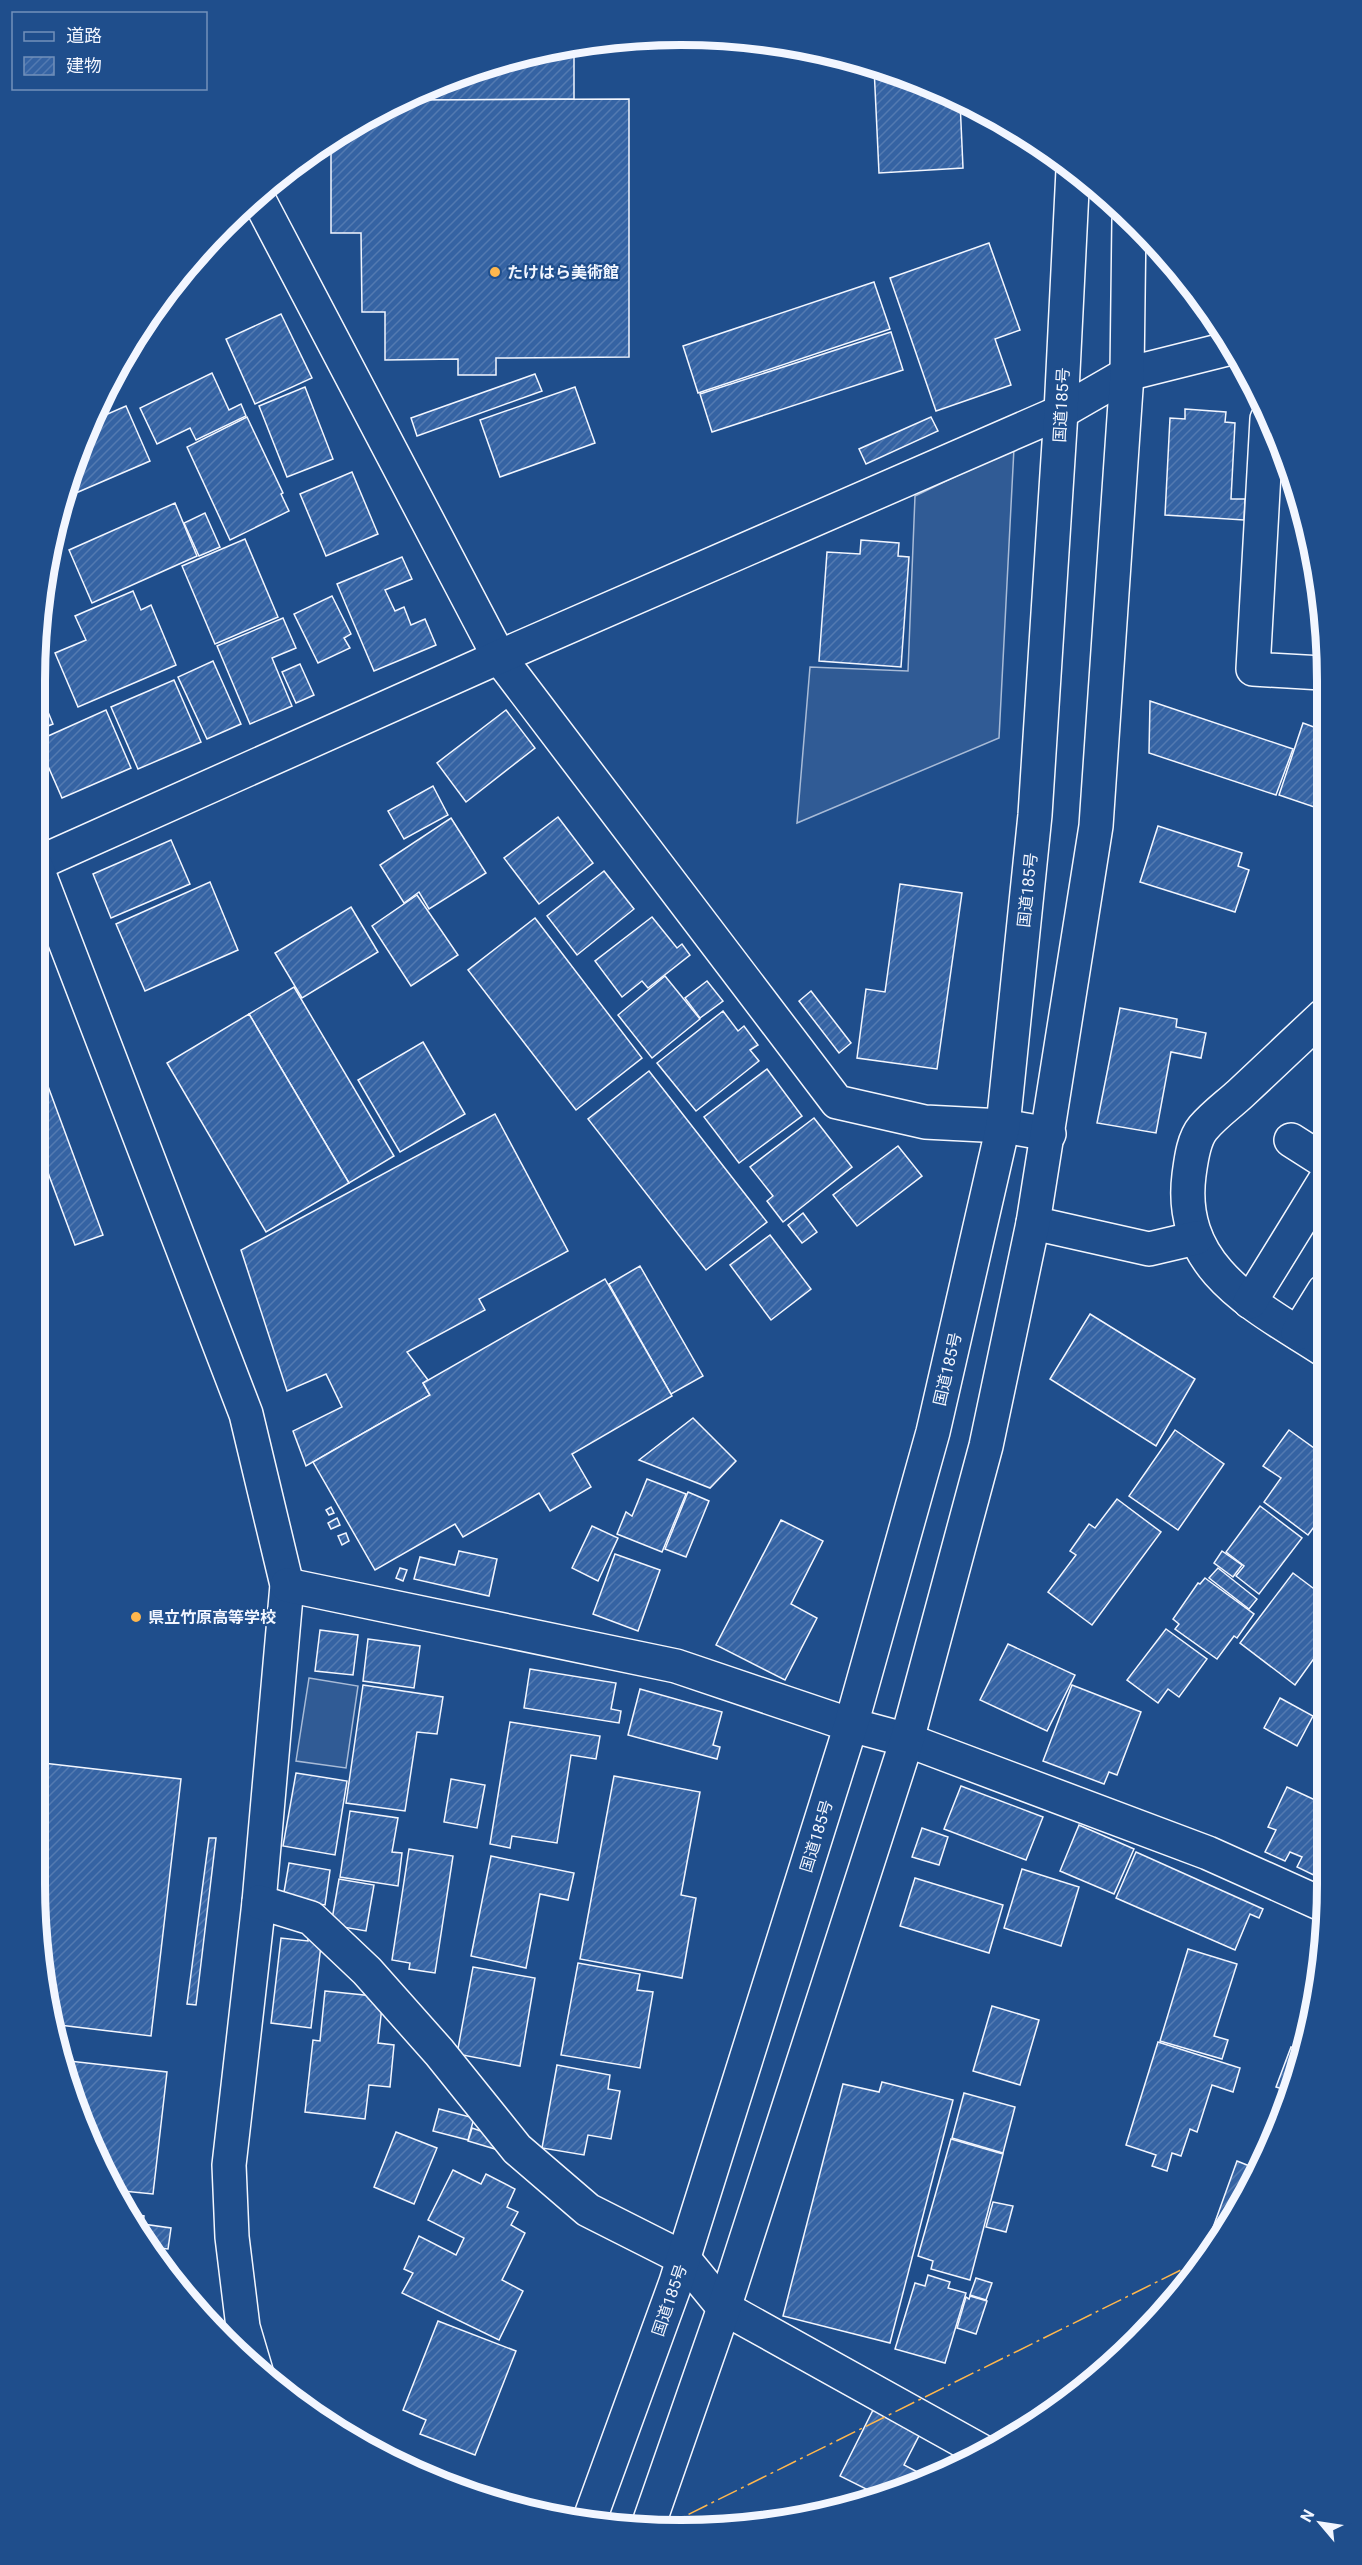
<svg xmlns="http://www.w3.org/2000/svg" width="1362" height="2565" font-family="Roboto,'Noto Sans JP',sans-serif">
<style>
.parking{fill:#305b95;stroke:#a8bbd7;stroke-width:1.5}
.building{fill:url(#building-hatch);stroke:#f2f6ff;stroke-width:1.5}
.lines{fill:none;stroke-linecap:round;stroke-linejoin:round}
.minor-casing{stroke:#f2f6ff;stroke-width:36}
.highway-casing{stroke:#f2f6ff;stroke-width:36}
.minor{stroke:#1f4e8c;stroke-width:33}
.highway{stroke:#1f4e8c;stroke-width:33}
.power{stroke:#ffb74d;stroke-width:1.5;stroke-dasharray:21 4.5 3 4.5;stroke-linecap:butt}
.poi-dot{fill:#ffb74d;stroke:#1f4e8c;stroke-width:2}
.labels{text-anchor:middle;stroke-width:4.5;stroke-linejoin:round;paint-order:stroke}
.poi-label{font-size:16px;font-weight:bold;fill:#f2f6ff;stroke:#1f4e8c;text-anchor:start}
.street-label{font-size:16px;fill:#f2f6ff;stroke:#1f4e8c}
.rim{fill:none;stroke:#f2f6ff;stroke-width:8}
</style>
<defs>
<pattern id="building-hatch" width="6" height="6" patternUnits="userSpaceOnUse" patternTransform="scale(1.5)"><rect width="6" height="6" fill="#3563a3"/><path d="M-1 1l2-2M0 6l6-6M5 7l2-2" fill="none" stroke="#537ab1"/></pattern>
</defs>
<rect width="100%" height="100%" fill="#1f4e8c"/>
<g class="parking">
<path d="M1014,448L999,738L797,823L810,667L908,671L915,496Z"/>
<path d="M309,1678L358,1686L346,1768L296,1761Z"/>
</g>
<g class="building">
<path d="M574,47V99L418,100V92L513,57Z"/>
<path d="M874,67L888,69L960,101L963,168L879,173Z"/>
<path d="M418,92V100L629,99V357L496,358V375H458V359L385,360V312H362L361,233H331V141L395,101Z"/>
<path d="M989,243L1020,330L995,339L1011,385L936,411L890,278Z"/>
<path d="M874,282L890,329L698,393L683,346Z"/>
<path d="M281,314L312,378L255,404L226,339Z"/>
<path d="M891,332L903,370L712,432L700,394Z"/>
<path d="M212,373L229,410L241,404L246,416L196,440L190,428L157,444L140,408Z"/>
<path d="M535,374L542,391L417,436L411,418Z"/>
<path d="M305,387L333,459L287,477L259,406Z"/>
<path d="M575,387L595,443L500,477L480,420Z"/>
<path d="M126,406L150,461L62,499L96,419Z"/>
<path d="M1185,409L1226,412L1225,422L1235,423L1231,499H1245L1244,520L1165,515L1170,418L1185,419Z"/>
<path d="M247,417L283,493L281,494L289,511L230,540L187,447Z"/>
<path d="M931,417L938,431L866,464L859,449Z"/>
<path d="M352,472L378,534L326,556L300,494Z"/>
<path d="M175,503L197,556L92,603L69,550Z"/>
<path d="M205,513L220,547L199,556L184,523Z"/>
<path d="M245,539L278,617L215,644L182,566Z"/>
<path d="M861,540L899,543L898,556L909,557L901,667L819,661L827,552L860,554Z"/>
<path d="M402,557L412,579L385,590L395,611L404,607L411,625L425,619L436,645L374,671L337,584Z"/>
<path d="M133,591L141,610L151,605L176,665L78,707L55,653L86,640L75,616Z"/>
<path d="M332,596L351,634L344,638L350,648L318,663L294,614Z"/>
<path d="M283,618L296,648L272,658L292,706L250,724L217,646Z"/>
<path d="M213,661L241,724L207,739L178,677Z"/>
<path d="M300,664L314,695L296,703L282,672Z"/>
<path d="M174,680L201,742L138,769L111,707Z"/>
<path d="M39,690L53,724L36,731V692Z"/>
<path d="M1150,701L1293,749L1276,795L1149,753Z"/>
<path d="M106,710L131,768L62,798L37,741Z"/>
<path d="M506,710L535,748L466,802L437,763Z"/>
<path d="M1303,723L1322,730L1323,810L1279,795Z"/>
<path d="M433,786L448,815L404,839L388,811Z"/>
<path d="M558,817L593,863L539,904L504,858Z"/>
<path d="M451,818L486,873L429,909L419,892L404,903L380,865Z"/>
<path d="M1158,826L1242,853L1238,866L1249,870L1235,912L1140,882Z"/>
<path d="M171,840L190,884L111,918L93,874Z"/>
<path d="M604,871L634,909L577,955L547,916Z"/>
<path d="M210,882L238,950L145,991L116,924Z"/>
<path d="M900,884L962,893L937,1069L857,1058L866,989L885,992Z"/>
<path d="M417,895L458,955L411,986L372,926Z"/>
<path d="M351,907L378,952L302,998L275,953Z"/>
<path d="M652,917L677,948L682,944L690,955L648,988L642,981L622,997L595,961Z"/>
<path d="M535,918L642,1058L576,1110L468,970Z"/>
<path d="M665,976L700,1019L652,1058L618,1015Z"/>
<path d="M707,981L723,1001L700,1018L685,998Z"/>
<path d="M294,987L394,1156L349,1183L249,1014Z"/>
<path d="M811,991L851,1043L839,1053L799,1001Z"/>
<path d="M1120,1008L1177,1019L1176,1027L1206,1033L1201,1058L1171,1052L1156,1133L1097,1123Z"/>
<path d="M723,1011L738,1031L744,1026L758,1045L750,1050L759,1061L696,1111L657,1063Z"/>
<path d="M249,1014L349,1183L266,1232L167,1063Z"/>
<path d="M423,1042L465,1114L400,1152L358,1080Z"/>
<path d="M35,1051L103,1235L75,1245L35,1138Z"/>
<path d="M767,1069L802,1116L739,1163L704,1117Z"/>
<path d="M649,1071L767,1222L706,1270L588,1119Z"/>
<path d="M495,1114L568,1251L479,1299L485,1310L407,1352L428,1380L423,1383L430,1395L306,1466L293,1431L342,1407L326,1374L287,1391L241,1250Z"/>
<path d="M814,1118L852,1167L783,1222L767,1201L773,1196L750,1167Z"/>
<path d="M898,1146L922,1176L857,1226L833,1195Z"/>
<path d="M803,1213L817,1232L802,1243L788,1225Z"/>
<path d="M770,1235L811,1289L771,1320L730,1265Z"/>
<path d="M640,1266L703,1376L671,1394L609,1284Z"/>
<path d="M605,1279L672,1396L572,1454L591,1487L550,1511L539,1493L463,1537L455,1524L375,1570L313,1462L430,1395L423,1383Z"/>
<path d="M1090,1314L1195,1379L1156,1446L1050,1379Z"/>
<path d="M693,1418L736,1461L710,1488L639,1460Z"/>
<path d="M1175,1430L1224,1464L1178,1530L1129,1496Z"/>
<path d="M1289,1430L1325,1456V1512L1308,1535L1264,1502L1281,1478L1263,1466Z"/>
<path d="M647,1479L686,1494L662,1552L617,1534L626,1512L632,1516Z"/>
<path d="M688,1492L709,1501L686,1557L665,1549Z"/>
<path d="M1117,1499L1161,1532L1092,1625L1048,1592L1076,1555L1070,1551L1089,1524L1095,1528Z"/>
<path d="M1260,1506L1302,1538L1259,1594L1236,1576L1244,1566L1226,1552Z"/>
<path d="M331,1507L334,1513L329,1515L326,1510Z"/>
<path d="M337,1518L340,1525L331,1529L328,1523Z"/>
<path d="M781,1520L823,1541L791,1604L817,1618L785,1680L716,1645Z"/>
<path d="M592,1526L618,1538L598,1581L572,1568Z"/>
<path d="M346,1533L349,1541L342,1545L338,1536Z"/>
<path d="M459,1551L497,1559L489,1596L414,1579L420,1557L455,1565Z"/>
<path d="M1222,1551L1242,1565L1233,1577L1214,1563Z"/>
<path d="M615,1554L660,1570L638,1631L593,1614Z"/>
<path d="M400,1568L407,1570L403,1581L396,1578Z"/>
<path d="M1218,1568L1257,1599L1249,1609L1209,1578Z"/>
<path d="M1293,1573L1325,1597V1643L1295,1685L1240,1643Z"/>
<path d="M1205,1578L1254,1614L1237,1638L1234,1636L1217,1659L1175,1629L1179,1624L1173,1619L1198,1583L1200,1584Z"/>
<path d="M1166,1629L1207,1659L1179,1697L1168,1689L1158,1703L1127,1680Z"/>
<path d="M320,1630L358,1635L353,1675L315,1671Z"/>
<path d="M368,1639L420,1646L414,1688L363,1681Z"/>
<path d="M1008,1644L1075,1675L1047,1731L980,1700Z"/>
<path d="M530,1669L616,1683L611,1709L621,1711L619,1723L524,1708Z"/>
<path d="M363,1685L443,1697L437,1734L417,1732L405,1811L346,1803Z"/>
<path d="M1072,1685L1141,1712L1117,1775L1109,1772L1104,1784L1043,1761Z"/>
<path d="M640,1689L722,1712L713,1745L720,1747L717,1759L628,1735Z"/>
<path d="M1280,1698L1313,1716L1297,1746L1264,1728Z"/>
<path d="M510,1722L600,1736L596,1759L571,1755L557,1843L512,1836L510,1848L490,1844Z"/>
<path d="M43,1763L181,1779L151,2036L51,2024L47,2010L34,1884L35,1834Z"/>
<path d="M296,1773L347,1781L335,1855L283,1846Z"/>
<path d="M614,1776L700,1792L681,1895L696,1898L682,1978L580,1959Z"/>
<path d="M451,1779L485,1785L477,1828L444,1822Z"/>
<path d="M961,1786L1043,1817L1026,1860L944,1829Z"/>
<path d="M1287,1787L1326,1805V1881L1297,1867L1302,1857L1290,1852L1285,1861L1265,1852L1276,1830L1268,1827Z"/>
<path d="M350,1811L398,1818L392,1852L402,1853L398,1886L340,1877Z"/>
<path d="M1079,1825L1134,1849L1114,1894L1060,1871Z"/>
<path d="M922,1828L948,1837L939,1865L912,1857Z"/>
<path d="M209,1838H216L196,2005L187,2004Z"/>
<path d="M409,1849L453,1856L435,1973L409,1969L410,1963L392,1960Z"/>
<path d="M1136,1852L1263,1909L1259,1918L1250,1914L1235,1950L1116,1898Z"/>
<path d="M491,1856L574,1873L568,1900L540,1894L526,1968L471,1956Z"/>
<path d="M289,1863L330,1870L325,1905L283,1898Z"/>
<path d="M1022,1869L1079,1887L1061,1946L1004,1928Z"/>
<path d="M915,1878L1003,1905L989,1953L900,1926Z"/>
<path d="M339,1879L374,1885L366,1931L331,1925Z"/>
<path d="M308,1936L322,1937L311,2028L271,2023L281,1938L308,1941Z"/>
<path d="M1323,1947L1317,1980L1309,1976Z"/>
<path d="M1188,1949L1237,1964L1214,2036L1228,2040L1222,2059L1160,2041Z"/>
<path d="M578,1963L640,1974L637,1990L653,1992L640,2068L561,2055Z"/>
<path d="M473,1967L535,1978L520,2066L457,2054Z"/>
<path d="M325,1991L383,1997L378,2043L394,2045L390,2087L369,2085L365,2119L305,2112L313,2040L320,2041Z"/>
<path d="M992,2006L1039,2020L1020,2085L973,2071Z"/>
<path d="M1158,2042L1240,2068L1233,2092L1212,2085L1197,2132L1190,2129L1181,2156L1172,2153L1167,2171L1152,2166L1156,2155L1126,2145Z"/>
<path d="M1291,2047L1305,2052L1289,2091L1276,2087Z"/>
<path d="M60,2060L167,2072L153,2194L113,2190L69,2092Z"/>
<path d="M557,2065L610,2075L608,2089L620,2091L611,2139L588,2135L584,2155L542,2148Z"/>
<path d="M882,2082L953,2100L890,2343L783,2316L843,2084L879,2092Z"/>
<path d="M964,2093L1015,2107L1003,2153L952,2138Z"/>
<path d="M439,2109L474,2118L468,2140L433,2131Z"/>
<path d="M472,2128L498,2137L495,2149L468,2141Z"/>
<path d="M396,2132L437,2148L414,2204L374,2187Z"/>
<path d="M951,2139L1003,2154L970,2280L931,2269L933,2261L918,2256Z"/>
<path d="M1237,2161L1257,2169L1241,2207L1213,2249L1206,2247Z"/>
<path d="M453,2170L481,2184L486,2174L515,2189L507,2207L518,2212L511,2225L525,2233L502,2280L523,2291L499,2340L402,2293L413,2273L404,2269L419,2236L456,2255L464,2238L428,2220Z"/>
<path d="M993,2202L1013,2206L1006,2232L986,2227Z"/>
<path d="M125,2213L144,2216L143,2224L171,2228L168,2249L147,2247Z"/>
<path d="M928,2275L950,2282L948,2288L966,2293L945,2363L895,2349L915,2283L925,2286Z"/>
<path d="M976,2278L992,2283L986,2300L970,2295Z"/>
<path d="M970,2296L987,2301L976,2334L957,2328L966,2297L969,2299Z"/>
<path d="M438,2321L516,2351L475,2455L420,2434L426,2420L403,2410Z"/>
<path d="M876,2404L923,2428L904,2465L929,2478L926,2482L882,2497L840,2476Z"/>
<path d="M458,2485L502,2504L453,2488Z"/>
</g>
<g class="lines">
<g class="minor-casing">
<g id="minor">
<path d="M257,196L499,657L837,1102L925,1122L1003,1126L1049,1134"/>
<path d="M1267,419L1253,669L1322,673"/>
<path d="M36,864L499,657L1061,412L1127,374L1231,348"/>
<path d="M36,866L246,1414L287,1585L259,1902L229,2165L232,2237L243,2327L256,2371"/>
<path d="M1323,1016C1295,1042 1268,1068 1240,1094C1228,1105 1214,1115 1203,1128C1193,1140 1191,1161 1189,1175C1177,1270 1258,1307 1324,1350"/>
<path d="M1291,1140L1324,1161"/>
<path d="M1033,1223L1149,1249L1196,1238"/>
<path d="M1250,1302L1324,1182"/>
<path d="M1298,1333L1324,1291"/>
<path d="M287,1585L676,1666L851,1725L907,1740L1208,1853L1326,1906"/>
<path d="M259,1902L311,1918L367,1971L439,2052L517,2149L588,2210L683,2258L724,2308L983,2452"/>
</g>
</g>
<g class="highway-casing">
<g id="highway">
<path d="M589,2521L676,2282L851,1725L933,1432L1003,1126L1035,815L1061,412L1073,170"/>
<path d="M647,2529L724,2308L907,1740L986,1446L1033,1223L1096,826L1127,374L1129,220"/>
</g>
</g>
<use href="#minor" class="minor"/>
<use href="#highway" class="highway"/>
<path class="power" d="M659,2529L1207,2257"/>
</g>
<g class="poi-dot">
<circle cx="495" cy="272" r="6"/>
<circle cx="136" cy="1617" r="6"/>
</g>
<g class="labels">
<g class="poi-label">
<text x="507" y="278">たけはら美術館</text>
<text x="148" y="1623">県立竹原高等学校</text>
</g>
<g class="street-label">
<text transform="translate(1061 405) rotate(-87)" y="6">国道185号</text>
<text transform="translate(1027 890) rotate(-84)" y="6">国道185号</text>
<text transform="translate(947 1369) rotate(-77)" y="6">国道185号</text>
<text transform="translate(816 1836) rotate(-73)" y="6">国道185号</text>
<text transform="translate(669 2300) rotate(-71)" y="6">国道185号</text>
</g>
</g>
<path d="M0 0H1362V2565H0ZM681 45H681A636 636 0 0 1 1317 681V1884A636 636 0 0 1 681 2520H681A636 636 0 0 1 45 1884V681A636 636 0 0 1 681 45Z" fill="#1f4e8c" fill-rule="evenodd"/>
<path class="rim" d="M681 45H681A636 636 0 0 1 1317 681V1884A636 636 0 0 1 681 2520H681A636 636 0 0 1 45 1884V681A636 636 0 0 1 681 45Z"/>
<rect x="12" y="12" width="195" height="78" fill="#1f4e8c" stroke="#7391ba" stroke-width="1.5"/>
<rect x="24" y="32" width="30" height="9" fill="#1f4e8c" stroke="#7391ba" stroke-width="1.5"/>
<text x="66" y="42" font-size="18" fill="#f2f6ff">道路</text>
<rect x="24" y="57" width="30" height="18" fill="url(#building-hatch)" stroke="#7391ba" stroke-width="1.5"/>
<text x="66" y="72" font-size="18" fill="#f2f6ff">建物</text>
<g transform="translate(1320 2523) rotate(299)" stroke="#1f4e8c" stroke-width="4.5" paint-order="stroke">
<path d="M0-4.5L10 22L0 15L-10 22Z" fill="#f2f6ff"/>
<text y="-9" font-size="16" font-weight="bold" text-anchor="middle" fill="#f2f6ff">N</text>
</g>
</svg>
